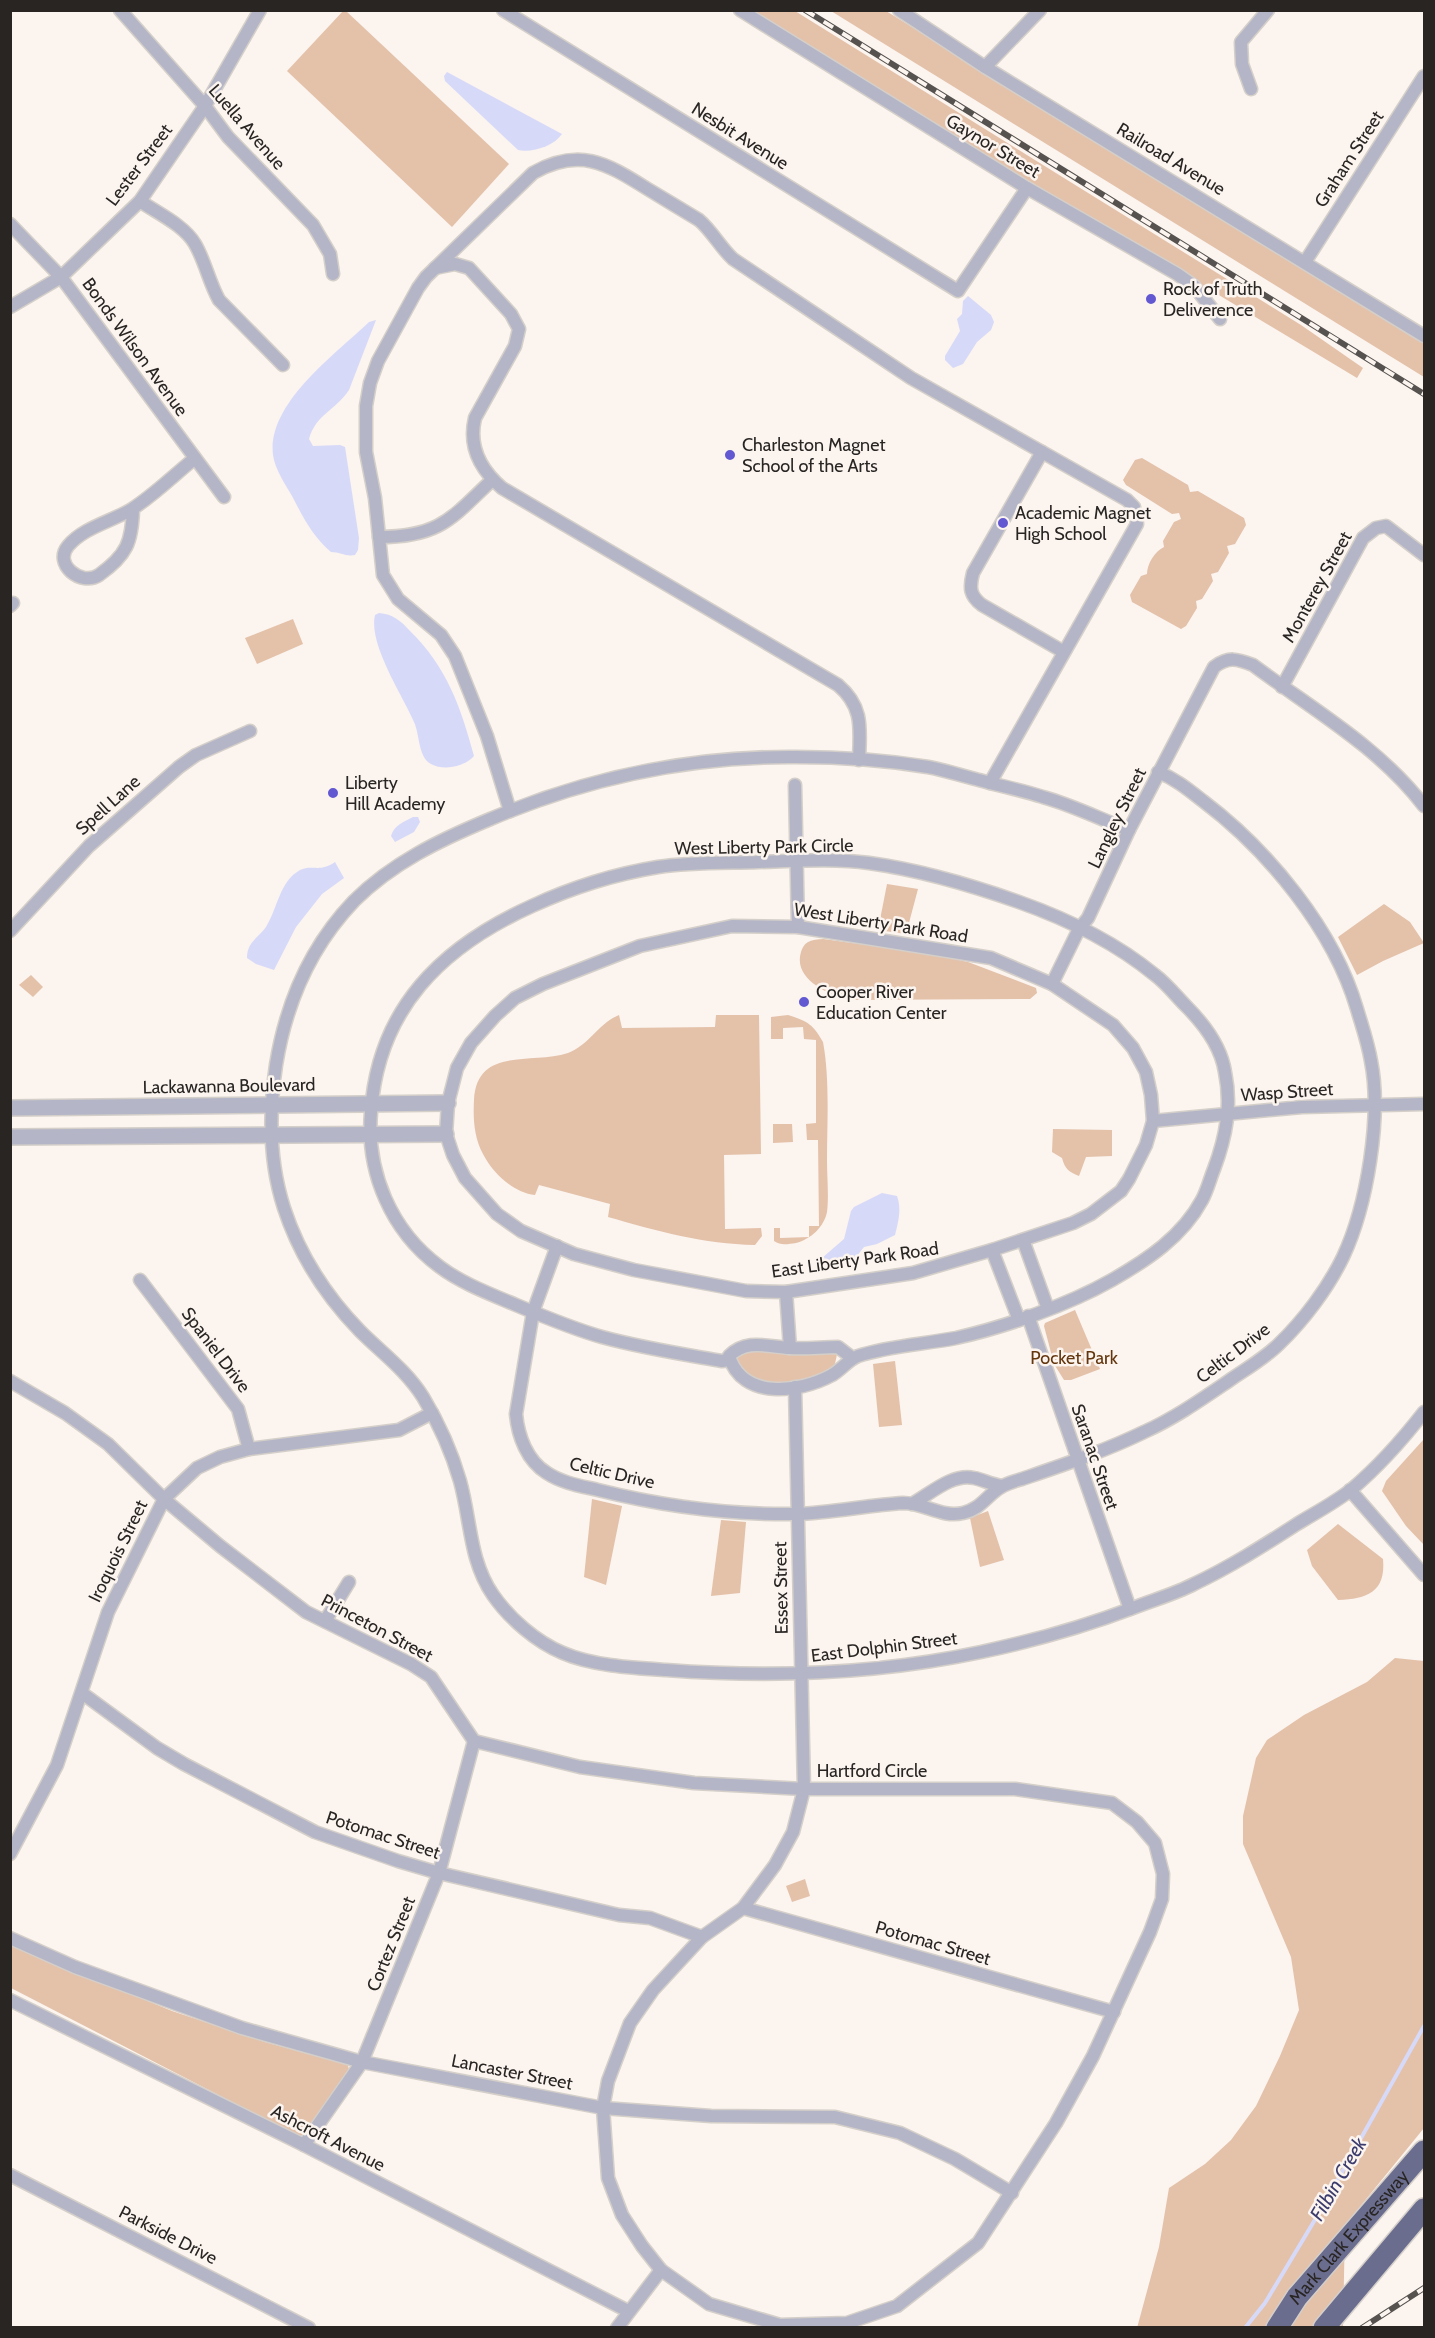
<svg xmlns="http://www.w3.org/2000/svg" width="1435" height="2338" font-family="Cabin,sans-serif">
<style>
.green{fill:#e4c1a9}
.water{fill:#d7d9f8}
.lines{fill:none;stroke-linecap:round;stroke-linejoin:round}
.stream{stroke:#d7d9f8;stroke-width:4}
.minor-casing{stroke:#d5cfca;stroke-width:15}
.tertiary-casing{stroke:#d5cfca;stroke-width:18}
.motorway-casing{stroke:#d5cfca;stroke-width:24}
.minor{stroke:#b4b6c7;stroke-width:12}
.tertiary{stroke:#b4b6c7;stroke-width:15}
.motorway{stroke:#6b6d8f;stroke-width:21}
.rail-casing{stroke:#56524f;stroke-width:6}
.rail{stroke:#fbf4ef;stroke-width:4;stroke-dasharray:11;stroke-linecap:butt}
.poi-dot{fill:#6258d1;stroke:#fbf4ef;stroke-width:2}
.labels{text-anchor:middle;stroke-width:5;stroke-linejoin:round;paint-order:stroke}
.street-label{font-size:18px;fill:#282523;stroke:#fbf4ef}
.poi-label{font-size:18px;fill:#282523;stroke:#fbf4ef;text-anchor:start}
.park-label{font-size:18px;fill:#64360d;stroke:#fbf4ef}
.water-label{font-size:20px;font-style:italic;fill:#3c3b6d;stroke:#fbf4ef}
</style>
<rect width="100%" height="100%" fill="#fbf4ef"/>
<g class="green">
<path d="M344,10L346,11L509,164L452,227L287,71Z"/>
<path d="M753,11H795L1301,325L1363,368L1357,378L1006,167Z"/>
<path d="M831,11H886L1424,343V377Z"/>
<path d="M1142,458L1188,485L1190,492L1198,491L1244,518L1246,525L1235,544L1227,546L1229,553L1218,572L1211,574L1213,581L1202,599L1196,601L1197,608L1186,626L1181,629L1132,602L1130,595L1141,576L1147,574C1147,564 1155,551 1164,547L1163,541L1174,522L1181,519L1179,513L1172,514L1126,485L1123,480L1135,460Z"/>
<path d="M293,619L303,644L257,664L245,638Z"/>
<path d="M887,884L918,889L906,934L878,930Z"/>
<path d="M1384,904L1410,922L1424,943L1383,961L1357,975L1338,937Z"/>
<path d="M823,939L926,953L968,962L1036,988L1037,993L1030,999L848,1000C826,994 793,978 801,952C805,940 812,940 823,939Z"/>
<path d="M31,975L43,987L33,997L19,985Z"/>
<path d="M619,1015L622,1028L715,1027L716,1015H759L761,1154L724,1155L725,1229L761,1228L762,1236L755,1245C704,1244 657,1231 608,1217L610,1204L539,1185L535,1195C513,1193 492,1172 483,1154C474,1137 473,1119 474,1100C477,1046 531,1065 568,1053C588,1046 599,1023 619,1015Z"/>
<path d="M788,1015C807,1021 813,1024 823,1042C830,1080 827,1122 827,1161C827,1177 829,1196 827,1212C824,1227 811,1239 796,1243C788,1244 781,1246 774,1241V1228H780V1238L809,1237V1226H819L818,1140H807L806,1124L816,1123V1040L804,1039L803,1027L783,1028V1039H771V1017Z"/>
<path d="M773,1124H792L793,1142L773,1143Z"/>
<path d="M1053,1129L1112,1130V1156L1086,1157L1079,1176C1069,1172 1065,1169 1062,1158L1052,1152Z"/>
<path d="M1075,1310L1100,1369L1071,1380H1064L1054,1364L1044,1326L1045,1323Z"/>
<path d="M742,1349H830L837,1354C836,1359 835,1367 831,1371C818,1383 764,1388 750,1378C744,1374 739,1366 735,1360Z"/>
<path d="M895,1361L902,1425L879,1427L873,1364Z"/>
<path d="M1424,1439V1545L1406,1526L1382,1491L1386,1481Z"/>
<path d="M592,1499L622,1506L606,1585L584,1577Z"/>
<path d="M988,1511L1004,1560L980,1567L970,1518Z"/>
<path d="M721,1520L746,1522L740,1593L711,1596Z"/>
<path d="M1338,1524L1383,1559C1386,1592 1367,1599 1338,1600L1312,1566L1307,1550Z"/>
<path d="M1395,1658L1424,1661V2128L1345,2225L1343,2327L1137,2328L1159,2247L1169,2188L1205,2164L1231,2140L1256,2106L1280,2056L1299,2010L1291,1957L1243,1844V1816L1256,1758L1267,1740L1304,1715L1367,1682Z"/>
<path d="M805,1879L810,1896L792,1902L786,1886Z"/>
<path d="M10,1944L172,2011L265,2042L348,2065L349,2070L315,2125L301,2136H298L11,1988Z"/>
</g>
<g class="water">
<path d="M447,72L562,134C554,146 532,153 518,150L445,81L444,76Z"/>
<path d="M968,296L991,315L994,322L991,330L977,342L963,364L953,368L945,360V356L960,331L957,319L962,314L963,301Z"/>
<path d="M376,320L349,390C336,410 316,414 309,439L313,446L340,445L345,447L359,538L358,550L355,555C346,557 340,552 331,552C313,537 303,517 292,496C285,484 275,469 273,455C267,403 336,354 369,322Z"/>
<path d="M379,613C393,614 401,621 410,631C447,667 461,708 474,756C464,767 444,771 431,764C418,757 420,735 414,722C403,696 368,644 375,615Z"/>
<path d="M413,817H418L420,822L414,832L395,842L391,836C394,825 404,822 413,817Z"/>
<path d="M335,862L344,878L322,894L296,927L274,970L256,964L247,958C247,942 258,938 266,927C278,908 279,882 300,870C312,864 320,873 335,862Z"/>
<path d="M882,1193L897,1196C902,1209 898,1223 895,1235L877,1244L864,1247L852,1262L827,1265L823,1262L822,1258L844,1239L851,1211L854,1207Z"/>
</g>
<g class="lines">
<path class="stream" d="M1245,2328L1265,2303L1319,2213L1424,2026"/>
<g class="minor-casing">
<g id="minor">
<path d="M120,10L205,106L228,137L313,225L330,254L333,274"/>
<path d="M503,10L958,291L1027,188"/>
<path d="M740,10L1027,188L1177,274L1194,286L1220,319"/>
<path d="M899,10L985,67L1424,336"/>
<path d="M985,67L1040,10"/>
<path d="M1251,89L1242,64L1241,42L1268,10"/>
<path d="M140,201C157,213 184,225 195,244C205,261 209,282 219,300L283,365"/>
<path d="M10,224L61,277L224,497"/>
<path d="M1305,262L1424,76"/>
<path d="M435,268L455,264L469,268L511,314L519,329L515,346L475,418C468,447 481,470 502,488L838,685C864,707 860,729 859,760"/>
<path d="M10,307L61,277L140,201L205,106L260,10"/>
<path d="M133,509C132,542 127,555 99,575C81,587 53,564 68,546C84,527 113,521 132,509C154,495 174,475 194,459"/>
<path d="M379,537C439,537 451,519 492,480"/>
<path d="M10,606L13,603"/>
<path d="M1282,687L1363,538L1376,528L1386,526L1424,555"/>
<path d="M990,783L1137,524L1134,507L1127,500L1042,452L973,573C969,588 970,596 982,605L1064,652"/>
<path d="M795,785L798,927"/>
<path d="M510,811L487,736L455,656L441,635L398,599L383,575L375,498L366,452V406L370,383L378,361L418,288L426,277L533,173C579,147 606,163 646,188C664,199 681,209 699,220C712,231 720,247 733,259L911,378L1042,452"/>
<path d="M1129,830C1100,819 1072,805 1043,797C1022,790 1000,786 979,780C962,776 945,770 928,767C885,760 839,757 796,757C690,756 586,778 488,820C440,840 392,863 354,901C310,947 286,1003 276,1065C269,1112 269,1162 284,1208C299,1254 326,1296 360,1331C382,1353 406,1370 423,1397C438,1422 452,1453 460,1481C471,1520 469,1560 493,1595C509,1618 536,1642 563,1653C593,1666 634,1668 666,1670C772,1678 878,1674 981,1652C1033,1641 1083,1627 1133,1608C1153,1600 1175,1594 1194,1584C1230,1567 1263,1546 1297,1524C1315,1513 1336,1502 1352,1489C1379,1466 1403,1439 1424,1412"/>
<path d="M732,926L798,927L991,958L1052,984L1113,1025L1133,1048L1146,1072L1151,1095L1153,1121L1146,1145L1129,1179L1121,1191L1091,1214L1073,1223L992,1250L913,1273L786,1292L746,1291L634,1270L574,1254L521,1231L497,1214L465,1178L453,1155L446,1134L448,1103L457,1068L471,1043L495,1016L515,998L543,984L640,946Z"/>
<path d="M10,931L89,846L179,767L196,755L250,731"/>
<path d="M1052,984L1079,929L1088,918L1129,830L1214,667C1229,656 1237,659 1253,665C1312,709 1379,747 1424,806"/>
<path d="M1153,1121L1302,1107L1424,1104"/>
<path d="M1023,1240L1048,1309"/>
<path d="M557,1246L533,1312L516,1414C518,1436 527,1461 547,1473C562,1483 581,1486 598,1490C662,1506 730,1515 796,1514C832,1513 868,1505 903,1503C925,1503 941,1518 963,1513C981,1509 987,1495 1001,1487C1007,1483 1015,1481 1022,1479C1063,1465 1105,1451 1144,1432C1175,1418 1202,1399 1230,1380C1246,1369 1265,1358 1279,1344C1304,1320 1328,1288 1343,1257C1367,1206 1382,1116 1371,1061C1368,1043 1362,1026 1357,1009C1334,930 1268,850 1203,801C1189,790 1176,779 1158,772"/>
<path d="M992,1250L1019,1320"/>
<path d="M140,1280L238,1409L249,1449"/>
<path d="M786,1292L790,1348"/>
<path d="M1028,1316L1130,1609"/>
<path d="M729,1360L722,1361C682,1354 642,1348 602,1337C570,1328 540,1315 509,1302C485,1292 460,1282 440,1267C391,1231 366,1172 371,1112C378,1009 441,947 532,906C571,888 615,874 658,867C691,862 725,863 758,862C795,861 833,858 869,863C920,870 971,885 1019,902C1067,919 1116,943 1155,975C1167,984 1176,996 1186,1006C1204,1024 1221,1046 1225,1072C1232,1106 1226,1137 1214,1169C1210,1179 1207,1191 1202,1200C1182,1237 1147,1260 1112,1280C1068,1305 1005,1327 956,1338C925,1344 888,1346 858,1356C848,1360 842,1369 832,1375C799,1393 742,1400 729,1356C747,1338 768,1347 790,1348C806,1349 822,1347 838,1347L851,1357"/>
<path d="M10,1381L65,1413L108,1444L164,1499L220,1546L306,1612L411,1664L431,1677L474,1741L580,1767L694,1783L804,1789L795,1387"/>
<path d="M1350,1490L1424,1575"/>
<path d="M912,1504C930,1494 952,1473 974,1478C984,1480 990,1484 1002,1486"/>
<path d="M325,1621L349,1582"/>
<path d="M82,1693L157,1748L184,1764L315,1832L398,1861L439,1873L619,1915L650,1918L702,1937"/>
<path d="M804,1789H1015L1112,1803L1137,1822L1155,1843L1163,1874L1162,1899L1150,1932L1093,2056L1056,2123L978,2243L897,2306L847,2323L780,2325L709,2304L661,2270L642,2246L622,2215L608,2178L603,2108L608,2081L630,2023L653,1990L702,1937L743,1908L775,1865L793,1832Z"/>
<path d="M10,1854L57,1765L108,1612L164,1499L197,1468L220,1457L249,1449L399,1430L432,1413"/>
<path d="M743,1908L1114,2012"/>
<path d="M10,1938L75,1967L242,2028L362,2062L603,2108L711,2116L835,2117L900,2133L955,2159L1012,2193"/>
<path d="M10,2000L304,2145L628,2311"/>
<path d="M304,2145L362,2062L439,1873L474,1741"/>
<path d="M10,2175L309,2328"/>
<path d="M617,2328L661,2270"/>
</g>
</g>
<g class="tertiary-casing">
<g id="tertiary">
<path d="M10,1108L448,1103"/>
<path d="M10,1137L446,1134"/>
</g>
</g>
<g class="motorway-casing">
<g id="motorway">
<path id="s1" d="M1277,2328L1297,2297L1424,2151"/>
<path d="M1324,2328L1424,2209"/>
</g>
</g>
<use href="#minor" class="minor"/>
<use href="#tertiary" class="tertiary"/>
<use href="#motorway" class="motorway"/>
<g class="rail-casing">
<g id="rail">
<path d="M805,10L1424,394"/>
<path d="M1362,2328L1424,2288"/>
</g>
</g>
<use href="#rail" class="rail"/>
</g>
<g class="poi-dot">
<circle cx="1151" cy="299" r="6"/>
<circle cx="730" cy="455" r="6"/>
<circle cx="1003" cy="523" r="6"/>
<circle cx="333" cy="793" r="6"/>
<circle cx="804" cy="1002" r="6"/>
</g>
<g class="labels">
<g class="street-label">
<text transform="translate(247 127) rotate(49)" y="6">Luella Avenue</text>
<text transform="translate(740 136) rotate(32)" y="6">Nesbit Avenue</text>
<text transform="translate(993 146) rotate(31)" y="6">Gaynor Street</text>
<text transform="translate(1171 159) rotate(31)" y="6">Railroad Avenue</text>
<text transform="translate(1349 159) rotate(-57)" y="6">Graham Street</text>
<text transform="translate(139 165) rotate(-53)" y="6">Lester Street</text>
<text transform="translate(135 347) rotate(54)" y="6">Bonds Wilson Avenue</text>
<text transform="translate(1317 587) rotate(-61)" y="6">Monterey Street</text>
<text transform="translate(108 805) rotate(-42)" y="6">Spell Lane</text>
<text transform="translate(1117 818) rotate(-64)" y="6">Langley Street</text>
<text transform="translate(764 847) rotate(-1)" y="6">West Liberty Park Circle</text>
<text transform="translate(881 923) rotate(9)" y="6">West Liberty Park Road</text>
<text transform="translate(229 1086) rotate(-1)" y="6">Lackawanna Boulevard</text>
<text transform="translate(1287 1092) rotate(-4)" y="6">Wasp Street</text>
<text transform="translate(855 1260) rotate(-8)" y="6">East Liberty Park Road</text>
<text transform="translate(216 1350) rotate(53)" y="6">Spaniel Drive</text>
<text transform="translate(1233 1353) rotate(-37)" y="6">Celtic Drive</text>
<text transform="translate(1095 1457) rotate(71)" y="6">Saranac Street</text>
<text transform="translate(612 1473) rotate(13)" y="6">Celtic Drive</text>
<text transform="translate(118 1551) rotate(-64)" y="6">Iroquois Street</text>
<text transform="translate(781 1588) rotate(-91)" y="6">Essex Street</text>
<text transform="translate(377 1628) rotate(28)" y="6">Princeton Street</text>
<text transform="translate(884 1647) rotate(-7)" y="6">East Dolphin Street</text>
<text x="872" y="1777">Hartford Circle</text>
<text transform="translate(383 1835) rotate(18)" y="6">Potomac Street</text>
<text transform="translate(933 1943) rotate(16)" y="6">Potomac Street</text>
<text transform="translate(391 1944) rotate(-68)" y="6">Cortez Street</text>
<text transform="translate(512 2072) rotate(11)" y="6">Lancaster Street</text>
<text transform="translate(328 2138) rotate(27)" y="6">Ashcroft Avenue</text>
<text transform="translate(168 2235) rotate(27)" y="6">Parkside Drive</text>
<text dy="6" stroke="none"><textPath href="#s1" startOffset="116">Mark Clark Expressway</textPath></text>
</g>
<g class="poi-label">
<text x="1163" y="295">Rock of Truth<tspan x="1163" dy="21">Deliverence</tspan></text>
<text x="742" y="451">Charleston Magnet<tspan x="742" dy="21">School of the Arts</tspan></text>
<text x="1015" y="519">Academic Magnet<tspan x="1015" dy="21">High School</tspan></text>
<text x="345" y="789">Liberty<tspan x="345" dy="21">Hill Academy</tspan></text>
<text x="816" y="998">Cooper River<tspan x="816" dy="21">Education Center</tspan></text>
</g>
<g class="park-label">
<text x="1074" y="1364">Pocket Park</text>
</g>
<g class="water-label">
<text transform="translate(1338 2179) rotate(-60)" y="7">Filbin Creek</text>
</g>
</g>
<rect width="1435" height="2338" fill="none" stroke="#282523" stroke-width="24"/>
</svg>
